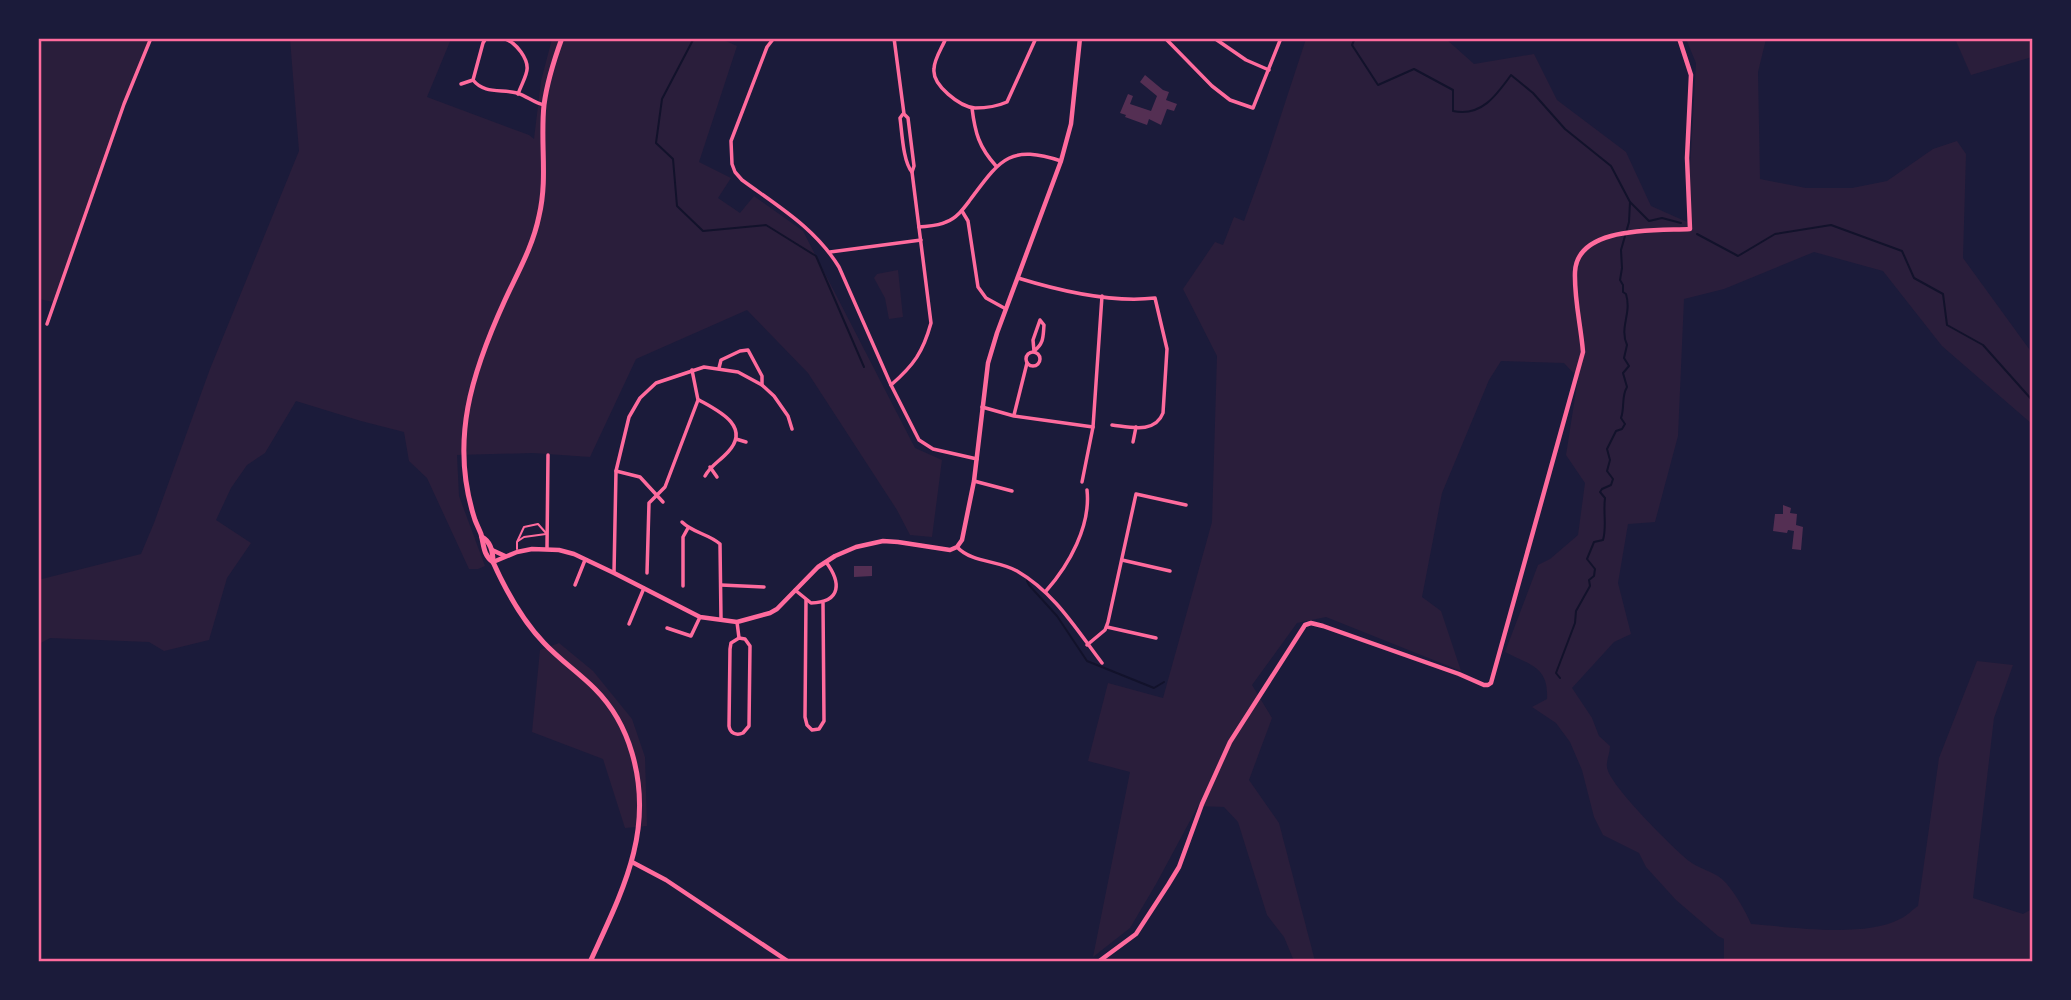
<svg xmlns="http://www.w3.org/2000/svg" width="2071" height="1000" font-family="Quicksand,sans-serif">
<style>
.green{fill:#2a1e3b}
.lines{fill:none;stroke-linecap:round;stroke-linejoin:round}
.stream{stroke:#12122b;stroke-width:2}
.building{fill:#542f53}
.service{stroke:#ff6b9d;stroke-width:2}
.minor{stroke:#ff6b9d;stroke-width:3.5}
.tertiary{stroke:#ff6b9d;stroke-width:4.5}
.primary{stroke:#ff6b9d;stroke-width:5}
.neatline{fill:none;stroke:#ff6b9d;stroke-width:2.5}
</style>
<rect width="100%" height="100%" fill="#1b1b3a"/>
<g class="green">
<path d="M719,38L737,46L699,162L731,178L718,198L740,213L754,196L803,231L915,448L942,460L932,537L910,535L897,510L808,373L747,310L636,359L590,457L533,453L457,455L459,496L485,566L478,569H469L427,478L409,461L404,432L361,421L296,401L265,453L247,465L231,488L216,520L251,543L227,578L209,640L164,651L149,642L50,638L39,644L38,580L141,554L154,523L210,369L299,151L290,39H451L427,97L529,135L534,139L541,81L552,39Z"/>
<path d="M39,39H152L124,104L53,302L39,299Z"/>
<path d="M1306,39H1446L1474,64L1534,54L1557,100L1626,152L1651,206L1687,222L1696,63L1686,39H1724L1727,41V39H1766L1758,72L1760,179L1806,188H1852L1887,181L1933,149L1957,141L1966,154L1963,258L2032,353V424L1942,346L1883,271L1814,252L1724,289L1684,299L1678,436L1655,522L1628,524L1618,583L1631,634L1614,642L1572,688L1592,718L1599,736L1610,746C1610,753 1606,761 1607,767C1608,784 1673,848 1689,861C1700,870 1716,871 1726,883C1735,893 1746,912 1751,924C1792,927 1865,938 1900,919C1907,916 1912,910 1918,906L1939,758L1977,661L2013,665L1994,718L1973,898L2023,914L2032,909V961H1724V939L1718,936L1676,900L1646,867L1639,853L1603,835L1594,817L1582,770L1570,742L1556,723L1532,707L1547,699C1549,667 1530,665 1505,652L1538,565L1550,559L1578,535L1585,483L1566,455L1578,378L1564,363L1501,361L1489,380L1442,493L1422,597L1441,611L1461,671L1326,617L1297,623L1252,685L1272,718L1249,780L1279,823L1315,961H1294L1284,937L1267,915L1238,822L1224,807L1198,806L1156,884L1130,928L1093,957L1130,772L1088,761L1108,683L1163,698L1212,522L1217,356L1183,289L1215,242L1223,245L1234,217L1244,221L1267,158Z"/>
<path d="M1964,39H2032V57L1971,75L1956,41Z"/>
<path d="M898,270L903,317L889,319L885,298L874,278L877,274Z"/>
<path d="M559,643L593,671L632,719L645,757L647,826L625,828L603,759L532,732L540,650Z"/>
</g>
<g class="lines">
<g class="stream">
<path d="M694,38L662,99L656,143L673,159L677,206L703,231L766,225L816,256L864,367"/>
<path d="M1355,38L1352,45L1378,85L1414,69L1453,90V111C1481,117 1496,96 1511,75L1533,93L1565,129L1611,166L1630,202L1649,221L1662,218L1681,223"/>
<path d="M1697,234L1738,256L1775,234L1831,225L1902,251L1914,278L1943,294L1947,325L1983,345L2032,400"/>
<path d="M1027,581L1029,585L1057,616L1087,661L1154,688L1164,682"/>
<path d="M1560,678L1556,673L1575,623L1576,611L1590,586L1589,580L1594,576L1595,569L1587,559L1594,542L1603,540C1607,527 1603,513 1605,498L1600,492L1602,489L1611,485L1613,479L1607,471L1610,460L1607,449L1616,431L1622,429L1625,424L1621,418C1625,407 1621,397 1627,387L1623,373L1629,366L1624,358L1627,345C1619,327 1632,314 1626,294L1623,292V285L1620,280L1622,268L1621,250L1629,222L1630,202"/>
</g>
</g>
<g class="building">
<path d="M1145,75L1163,90L1169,92L1166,100L1177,104L1174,111L1167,109L1161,125L1149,119L1147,125L1125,117L1126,115L1120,113L1128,94L1133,96L1130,104L1151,111L1157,96L1140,82Z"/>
<path d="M1783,505L1791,508L1790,513L1797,514L1796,525L1803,527L1801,550L1792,549L1794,531L1788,530L1787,533L1773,531L1775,514H1783Z"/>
<path d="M854,566H872V576L854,577Z"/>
</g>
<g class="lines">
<g class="service">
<path d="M518,541L524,537L546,534"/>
<path d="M517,549V542L524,527L538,524L546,533"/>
</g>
<g class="minor">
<path d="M503,38C512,42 515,44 521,52C533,69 525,75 518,94"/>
<path d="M774,38L767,47L731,141L732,164L735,172L742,180C779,207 815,228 839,267L891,385L919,440L933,449L977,459"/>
<path d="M946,38C942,48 934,59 934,69C932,85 960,107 975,108C985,108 998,106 1007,102L1036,38"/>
<path d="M1165,38L1212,86L1230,100L1253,108L1281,38"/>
<path d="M1214,38L1246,60L1269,70"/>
<path d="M473,80C484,94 501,89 517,93C527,96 534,103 544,105"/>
<path d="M461,84L473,80L483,43L486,38"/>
<path d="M972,108C975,133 979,147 996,166"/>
<path d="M903,114L900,118C902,132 903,162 912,172"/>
<path d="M962,211L968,221L978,287L986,298L1006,309"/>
<path d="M919,227C927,226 939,226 946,222C957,218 964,208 970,200C1000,160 1009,144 1061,161"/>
<path d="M830,252L921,240"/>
<path d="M1018,278C1060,291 1111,303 1155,298L1167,349L1163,413C1155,434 1130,427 1112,425"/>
<path d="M1040,320L1044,325C1043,337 1044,343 1034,351L1033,340Z"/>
<path d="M47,324L124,104L151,38"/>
<circle cx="1033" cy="359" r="7"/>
<path d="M719,368L721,360L740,351L748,350L762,376V385"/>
<path d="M891,385C914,365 923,352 931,323L912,172L914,166L908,118L904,114L894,38"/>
<path d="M699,400C717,410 752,426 728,452C720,461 711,465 705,476"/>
<path d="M982,407L1014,416L1093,427"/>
<path d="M1014,415L1027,363"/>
<path d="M736,439L746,442"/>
<path d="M1133,442L1136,427"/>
<path d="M710,467L717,477"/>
<path d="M616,471L640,477L663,502"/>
<path d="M974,481L1012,491"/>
<path d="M1082,482L1093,427L1102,296"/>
<path d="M682,522C693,533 709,534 720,544L721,619"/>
<path d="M957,547C972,563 998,560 1017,571C1055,593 1076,629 1102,663"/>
<path d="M547,548L548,455"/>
<path d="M1122,560L1170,571"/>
<path d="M614,573L616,471L629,417L640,398L656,383L704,367L738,372L762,385L774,396L788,416L792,429"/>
<path d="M647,573L649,503L665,487L698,400L692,370"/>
<path d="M575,585L585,560"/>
<path d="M721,585L764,587"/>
<path d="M683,586V537L688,528"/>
<path d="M795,590L811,603C842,602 841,582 826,562"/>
<path d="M1046,591C1069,565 1091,526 1087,490"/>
<path d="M806,600L805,717L807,725L812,730L819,729L824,721L823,603"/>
<path d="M737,622L739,638"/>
<path d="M629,624L644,588"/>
<path d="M1107,627L1156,638"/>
<path d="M667,628L691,636L700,617"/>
<path d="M739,638L745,639L750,646L749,726L743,733C736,736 730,733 729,726L730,649L731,643Z"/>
<path d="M1087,645L1105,630L1108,622L1136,494L1186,505"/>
</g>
<g class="tertiary">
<path d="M492,550L505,556"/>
<path d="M493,562L517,552L532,549L559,550L574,554L614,573L700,617L737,622L770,613L777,609L818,567L835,556L856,547L883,541L898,542L950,550L957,547L962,540L974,481L988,363L997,333L1061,161L1071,124L1080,38"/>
<path d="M632,862L666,880L789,962"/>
<path d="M1098,962L1136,934L1168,885L1179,867L1202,804L1230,742L1305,625L1311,623L1323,626L1459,674L1484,685H1488L1491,683L1583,352C1581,326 1574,299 1575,272C1577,225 1658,231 1690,229L1687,158L1691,75L1679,38"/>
</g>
<g class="primary">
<path d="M562,38C554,60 547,82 544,105C540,142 548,179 539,216C533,246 518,272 505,300C472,372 449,441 475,520C477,525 479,529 481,534C484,545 483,555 493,562C506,591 522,620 544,643C560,660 579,673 595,689C613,707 625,729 632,753C655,831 622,892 590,962"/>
<path d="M482,537C491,542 493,552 493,562"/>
</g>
</g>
<rect width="2071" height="1000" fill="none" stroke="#1b1b3a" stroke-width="80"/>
<rect x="40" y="40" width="1991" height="920" class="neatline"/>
</svg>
